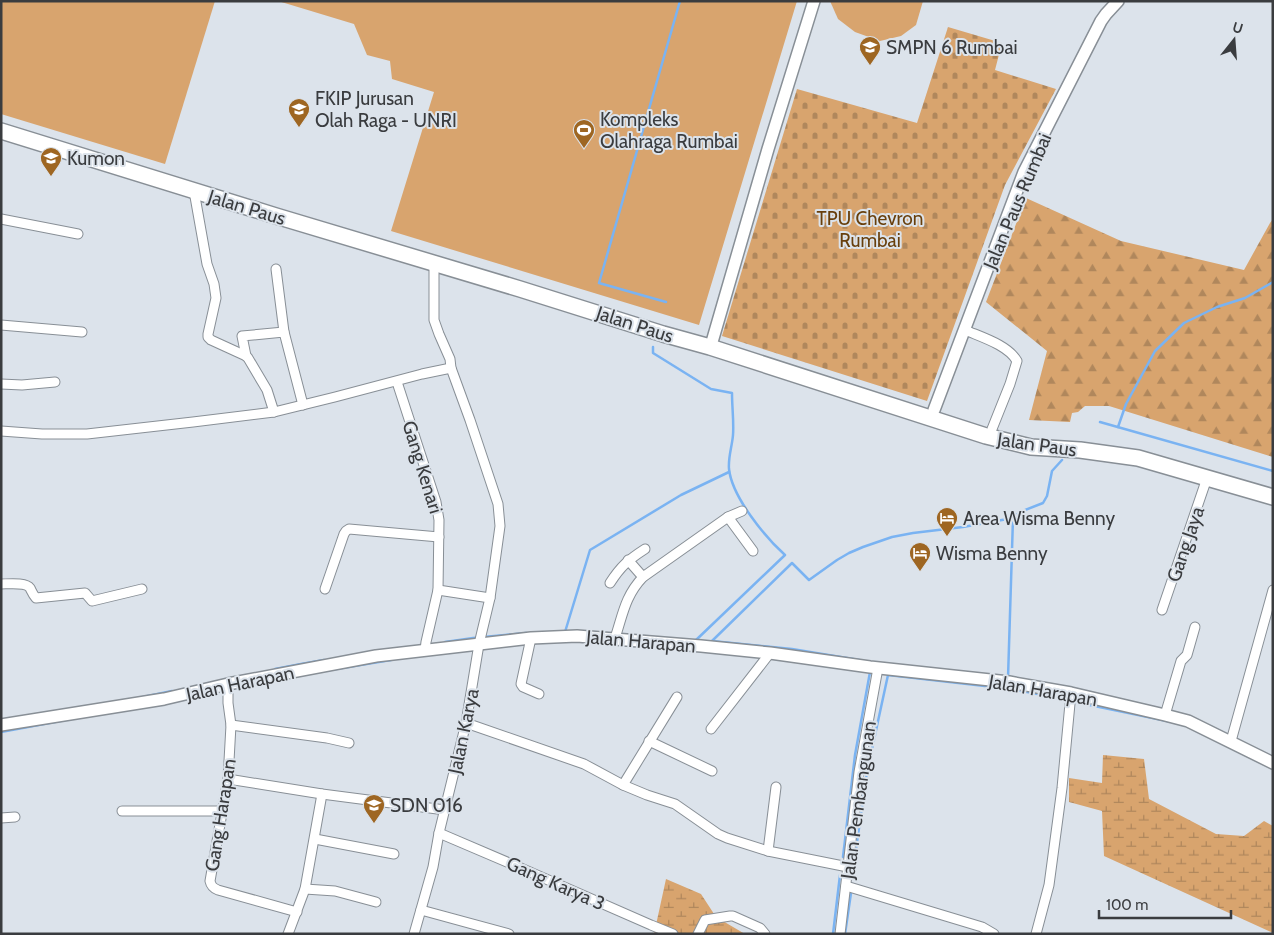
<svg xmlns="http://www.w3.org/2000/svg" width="1274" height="935" font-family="Cabin,sans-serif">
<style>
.green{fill:#d8a46e}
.forest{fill:url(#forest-firs)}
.wetland{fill:url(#wetland-marsh)}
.cemetery{fill:url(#cemetery-stones)}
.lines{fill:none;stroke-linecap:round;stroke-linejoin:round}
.stream{stroke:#7ab3f2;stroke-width:2.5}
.minor-casing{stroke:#888f96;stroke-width:11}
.tertiary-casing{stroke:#888f96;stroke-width:14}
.primary-casing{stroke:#888f96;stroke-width:18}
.minor{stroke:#fff;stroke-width:9}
.tertiary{stroke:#fff;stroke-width:11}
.primary{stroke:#fff;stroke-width:15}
.labels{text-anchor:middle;stroke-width:4;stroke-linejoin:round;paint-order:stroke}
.poi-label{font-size:19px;fill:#3a3c3f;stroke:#dce3eb;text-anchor:start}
.street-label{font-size:19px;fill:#3a3c3f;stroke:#dce3eb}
.park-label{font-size:19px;fill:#683f0c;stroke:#dce3eb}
</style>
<defs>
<pattern id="forest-firs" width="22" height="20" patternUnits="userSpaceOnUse" patternTransform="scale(1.25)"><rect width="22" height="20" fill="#d8a46e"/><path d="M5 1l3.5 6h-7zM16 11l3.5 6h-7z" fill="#b0875c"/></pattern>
<pattern id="wetland-marsh" width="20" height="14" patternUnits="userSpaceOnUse" patternTransform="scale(1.25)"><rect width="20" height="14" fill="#d8a46e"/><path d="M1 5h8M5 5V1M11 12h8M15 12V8" fill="none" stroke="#b0875c"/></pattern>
<pattern id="cemetery-stones" width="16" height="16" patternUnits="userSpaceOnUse" patternTransform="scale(1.25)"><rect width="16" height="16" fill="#d8a46e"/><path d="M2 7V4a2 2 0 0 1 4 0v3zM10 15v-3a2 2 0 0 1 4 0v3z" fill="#b0875c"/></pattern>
</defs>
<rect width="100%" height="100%" fill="#dce3eb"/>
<g class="green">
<path d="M1,1H215L165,164L1,114Z"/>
<path d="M278,1H797L699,325L391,231L434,92L392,79L390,61L367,55L354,24Z"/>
<path d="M830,1H923L916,25L901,36L880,41L855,32L838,19Z"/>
</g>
<path class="forest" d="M1026,198L1121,241L1244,270L1270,223L1273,219V457L1109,406H1085L1078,412L1072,413L1070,422L1029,420L1047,351L986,302Z"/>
<g class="wetland">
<path d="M1103,755L1144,759L1149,799L1216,834L1244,836L1264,821L1273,826V933L1104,856L1102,811L1069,802V778L1102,783Z"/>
<path d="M666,879L701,894L716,917L745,934H654Z"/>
</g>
<path class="cemetery" d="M948,27L1002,43L995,70L1056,89L1005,185L927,401L722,336L797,89L917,123Z"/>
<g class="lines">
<g class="stream">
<path d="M666,302L599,283L680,1"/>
<path d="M653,347V353L711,389L732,393C732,408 734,421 733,435C732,447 728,457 729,469C732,497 765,537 785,555L695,641"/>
<path d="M1100,422L1273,471"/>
<path d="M1118,427L1126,404L1155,351L1184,323L1217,307L1245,298L1273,282"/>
<path d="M565,632L590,550L681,495L729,472"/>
<path d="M712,641L792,649L859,660"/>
<path d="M712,641L792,563L809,580L837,560L849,553L863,547L892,537L913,533L963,527L1013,518L1020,512L1043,503L1047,496L1052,471L1062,460"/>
<path d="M445,642L473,638L526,633"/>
<path d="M275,669L301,664L324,660"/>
<path d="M330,670L391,660"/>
<path d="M1008,678L1013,518"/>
<path d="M237,688L273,681"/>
<path d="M212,693L223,691"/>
<path d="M138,698L172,691"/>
<path d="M1075,702L1172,722"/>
<path d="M1,732L71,719"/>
<path d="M843,857L855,755L870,672H869"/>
<path d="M852,877L867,772L888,675L1011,689L1054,697"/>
<path d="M833,934L840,875"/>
<path d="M845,934L851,893"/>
</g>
<g class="minor-casing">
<g id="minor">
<path d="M194,191L207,264L214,284L216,298L208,334V337L211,340L246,356L248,358L267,390L274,412"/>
<path d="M1,219L78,234"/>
<path d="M276,269L284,332"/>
<path d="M1,325L82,332"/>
<path d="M965,330C981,337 1008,345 1017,361L1010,384L992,429"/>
<path d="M246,356L242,336L284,332L303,405"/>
<path d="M397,382L436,502L439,520L438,590L426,642L425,650"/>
<path d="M1,384L22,385L55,382"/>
<path d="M1,431L42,434H87L193,422L274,412L335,397L422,374L451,368"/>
<path d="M728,517L753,551"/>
<path d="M628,560L643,577"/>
<path d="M610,583C621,566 628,560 645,549"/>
<path d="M1,584C8,584 26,582 30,588C32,592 33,595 36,598L85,593L86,594L92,601L142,589"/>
<path d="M325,589L344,534L346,531L349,529L439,537"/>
<path d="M438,590L490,598"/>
<path d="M1162,610L1207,478"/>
<path d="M531,638L521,684L523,687L539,694"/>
<path d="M615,638C623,614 625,596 643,577L728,517L742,511"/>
<path d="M228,684V703L231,725L228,779L210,881C211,886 213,888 218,890L297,912"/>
<path d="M1165,715L1181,661L1187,655L1195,627"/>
<path d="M466,723L584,764L623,785L647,795L675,804L718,834L727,838L768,851L848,867"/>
<path d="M231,725L327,738L349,743"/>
<path d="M711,729L770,653"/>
<path d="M649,741L712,771"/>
<path d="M1231,741L1273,590"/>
<path d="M228,779L322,794L445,810"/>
<path d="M623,785L677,697"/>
<path d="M122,811H223"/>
<path d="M1,818L15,817"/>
<path d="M439,833L514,865L651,925L673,934"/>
<path d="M315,839L394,854"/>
<path d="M768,851L776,787"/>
<path d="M846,886L982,927L994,934"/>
<path d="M305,889L335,891L376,902"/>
<path d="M421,910L509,934"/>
<path d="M288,934L305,889L322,794"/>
<path d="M414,934L433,867L439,833L466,723L479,644L490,598L500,526L498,504L470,420L451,368L450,359L439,334L434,320V264"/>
<path d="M698,934L705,920L730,916H733L760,928L765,934"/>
<path d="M840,934L859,772L878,668"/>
<path d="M1036,934L1049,885L1062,788L1071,693"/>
</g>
</g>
<g class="tertiary-casing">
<g id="tertiary">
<path d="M712,342L768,149L814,1"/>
<path d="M934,410L1024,172L1101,21L1106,14L1118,1"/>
<path d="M1,725L164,699L228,684L376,656L531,638L577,636L701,646L770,653L870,667L1009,682L1071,693L1165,715L1188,721L1273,763"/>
</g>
</g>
<g class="primary-casing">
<path id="primary" d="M1,131L276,216L520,289L663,334L710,347L986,436L1031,447L1080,450L1138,458L1273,497"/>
</g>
<use href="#minor" class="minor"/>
<use href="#tertiary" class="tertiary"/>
<use href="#primary" class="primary"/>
</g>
<defs>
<g id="school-pin" transform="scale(1.125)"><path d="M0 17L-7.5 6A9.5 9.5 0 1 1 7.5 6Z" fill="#9e6622" stroke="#dce3eb"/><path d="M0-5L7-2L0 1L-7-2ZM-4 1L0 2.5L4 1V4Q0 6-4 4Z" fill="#fff"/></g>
<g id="university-pin" transform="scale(1.125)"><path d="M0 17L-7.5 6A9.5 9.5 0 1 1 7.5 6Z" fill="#9e6622" stroke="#dce3eb"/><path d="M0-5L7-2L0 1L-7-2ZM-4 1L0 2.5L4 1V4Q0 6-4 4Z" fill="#fff"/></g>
<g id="stadium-pin" transform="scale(1.125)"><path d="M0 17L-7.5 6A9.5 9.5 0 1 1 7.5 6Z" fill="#9e6622" stroke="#dce3eb"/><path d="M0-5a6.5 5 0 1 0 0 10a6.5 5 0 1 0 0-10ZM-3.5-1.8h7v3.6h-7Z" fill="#fff"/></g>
<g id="hotel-pin" transform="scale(1.125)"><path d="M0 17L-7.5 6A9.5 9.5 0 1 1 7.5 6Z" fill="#9e6622" stroke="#dce3eb"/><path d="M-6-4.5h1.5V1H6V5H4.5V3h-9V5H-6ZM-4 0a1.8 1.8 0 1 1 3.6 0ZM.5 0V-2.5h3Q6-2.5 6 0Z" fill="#fff"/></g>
</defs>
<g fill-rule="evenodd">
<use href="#school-pin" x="870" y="47"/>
<use href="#university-pin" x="299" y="109"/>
<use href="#stadium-pin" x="584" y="130"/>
<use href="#school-pin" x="51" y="158"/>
<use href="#hotel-pin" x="947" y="518"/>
<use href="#hotel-pin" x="920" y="553"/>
<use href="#school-pin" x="374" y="805"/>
</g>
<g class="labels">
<g class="poi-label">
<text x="886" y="54">SMPN 6 Rumbai</text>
<text x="315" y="105">FKIP Jurusan<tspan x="315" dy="22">Olah Raga - UNRI</tspan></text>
<text x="600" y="126">Kompleks<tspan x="600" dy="22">Olahraga Rumbai</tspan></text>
<text x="67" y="165">Kumon</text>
<text x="963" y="525">Area Wisma Benny</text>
<text x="936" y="560">Wisma Benny</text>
<text x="390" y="812">SDN 016</text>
</g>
<g class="street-label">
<text transform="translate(1017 201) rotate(-67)" y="7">Jalan Paus Rumbai</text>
<text transform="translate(247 207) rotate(17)" y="7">Jalan Paus</text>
<text transform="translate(635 324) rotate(18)" y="7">Jalan Paus</text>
<text transform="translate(1037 444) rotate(8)" y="7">Jalan Paus</text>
<text transform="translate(423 467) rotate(73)" y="7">Gang Kenari</text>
<text transform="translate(1185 544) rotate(-71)" y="7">Gang Jaya</text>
<text transform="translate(641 641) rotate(5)" y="7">Jalan Harapan</text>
<text transform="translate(240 683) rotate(-12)" y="7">Jalan Harapan</text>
<text transform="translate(1043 690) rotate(10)" y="7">Jalan Harapan</text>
<text transform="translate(463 731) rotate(-78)" y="7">Jalan Karya</text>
<text transform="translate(858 800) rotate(-82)" y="7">Jalan Pembangunan</text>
<text transform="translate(220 815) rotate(-81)" y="7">Gang Harapan</text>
<text transform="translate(556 883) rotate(24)" y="7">Gang Karya 3</text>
</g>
<g class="park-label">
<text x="870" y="225">TPU Chevron<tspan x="870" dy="22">Rumbai</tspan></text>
</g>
</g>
<rect width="1274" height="935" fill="none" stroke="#3a3c3f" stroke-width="5"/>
<g transform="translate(1234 40) rotate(17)" stroke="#dce3eb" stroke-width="4" paint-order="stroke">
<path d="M0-4L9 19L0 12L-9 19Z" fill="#3a3c3f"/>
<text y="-8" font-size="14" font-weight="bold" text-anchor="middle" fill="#3a3c3f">U</text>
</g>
<path d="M1099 910v8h132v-8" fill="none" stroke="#3a3c3f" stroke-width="2.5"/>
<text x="1106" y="910" font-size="15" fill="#3a3c3f" stroke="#dce3eb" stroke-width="4" paint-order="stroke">100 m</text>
</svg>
